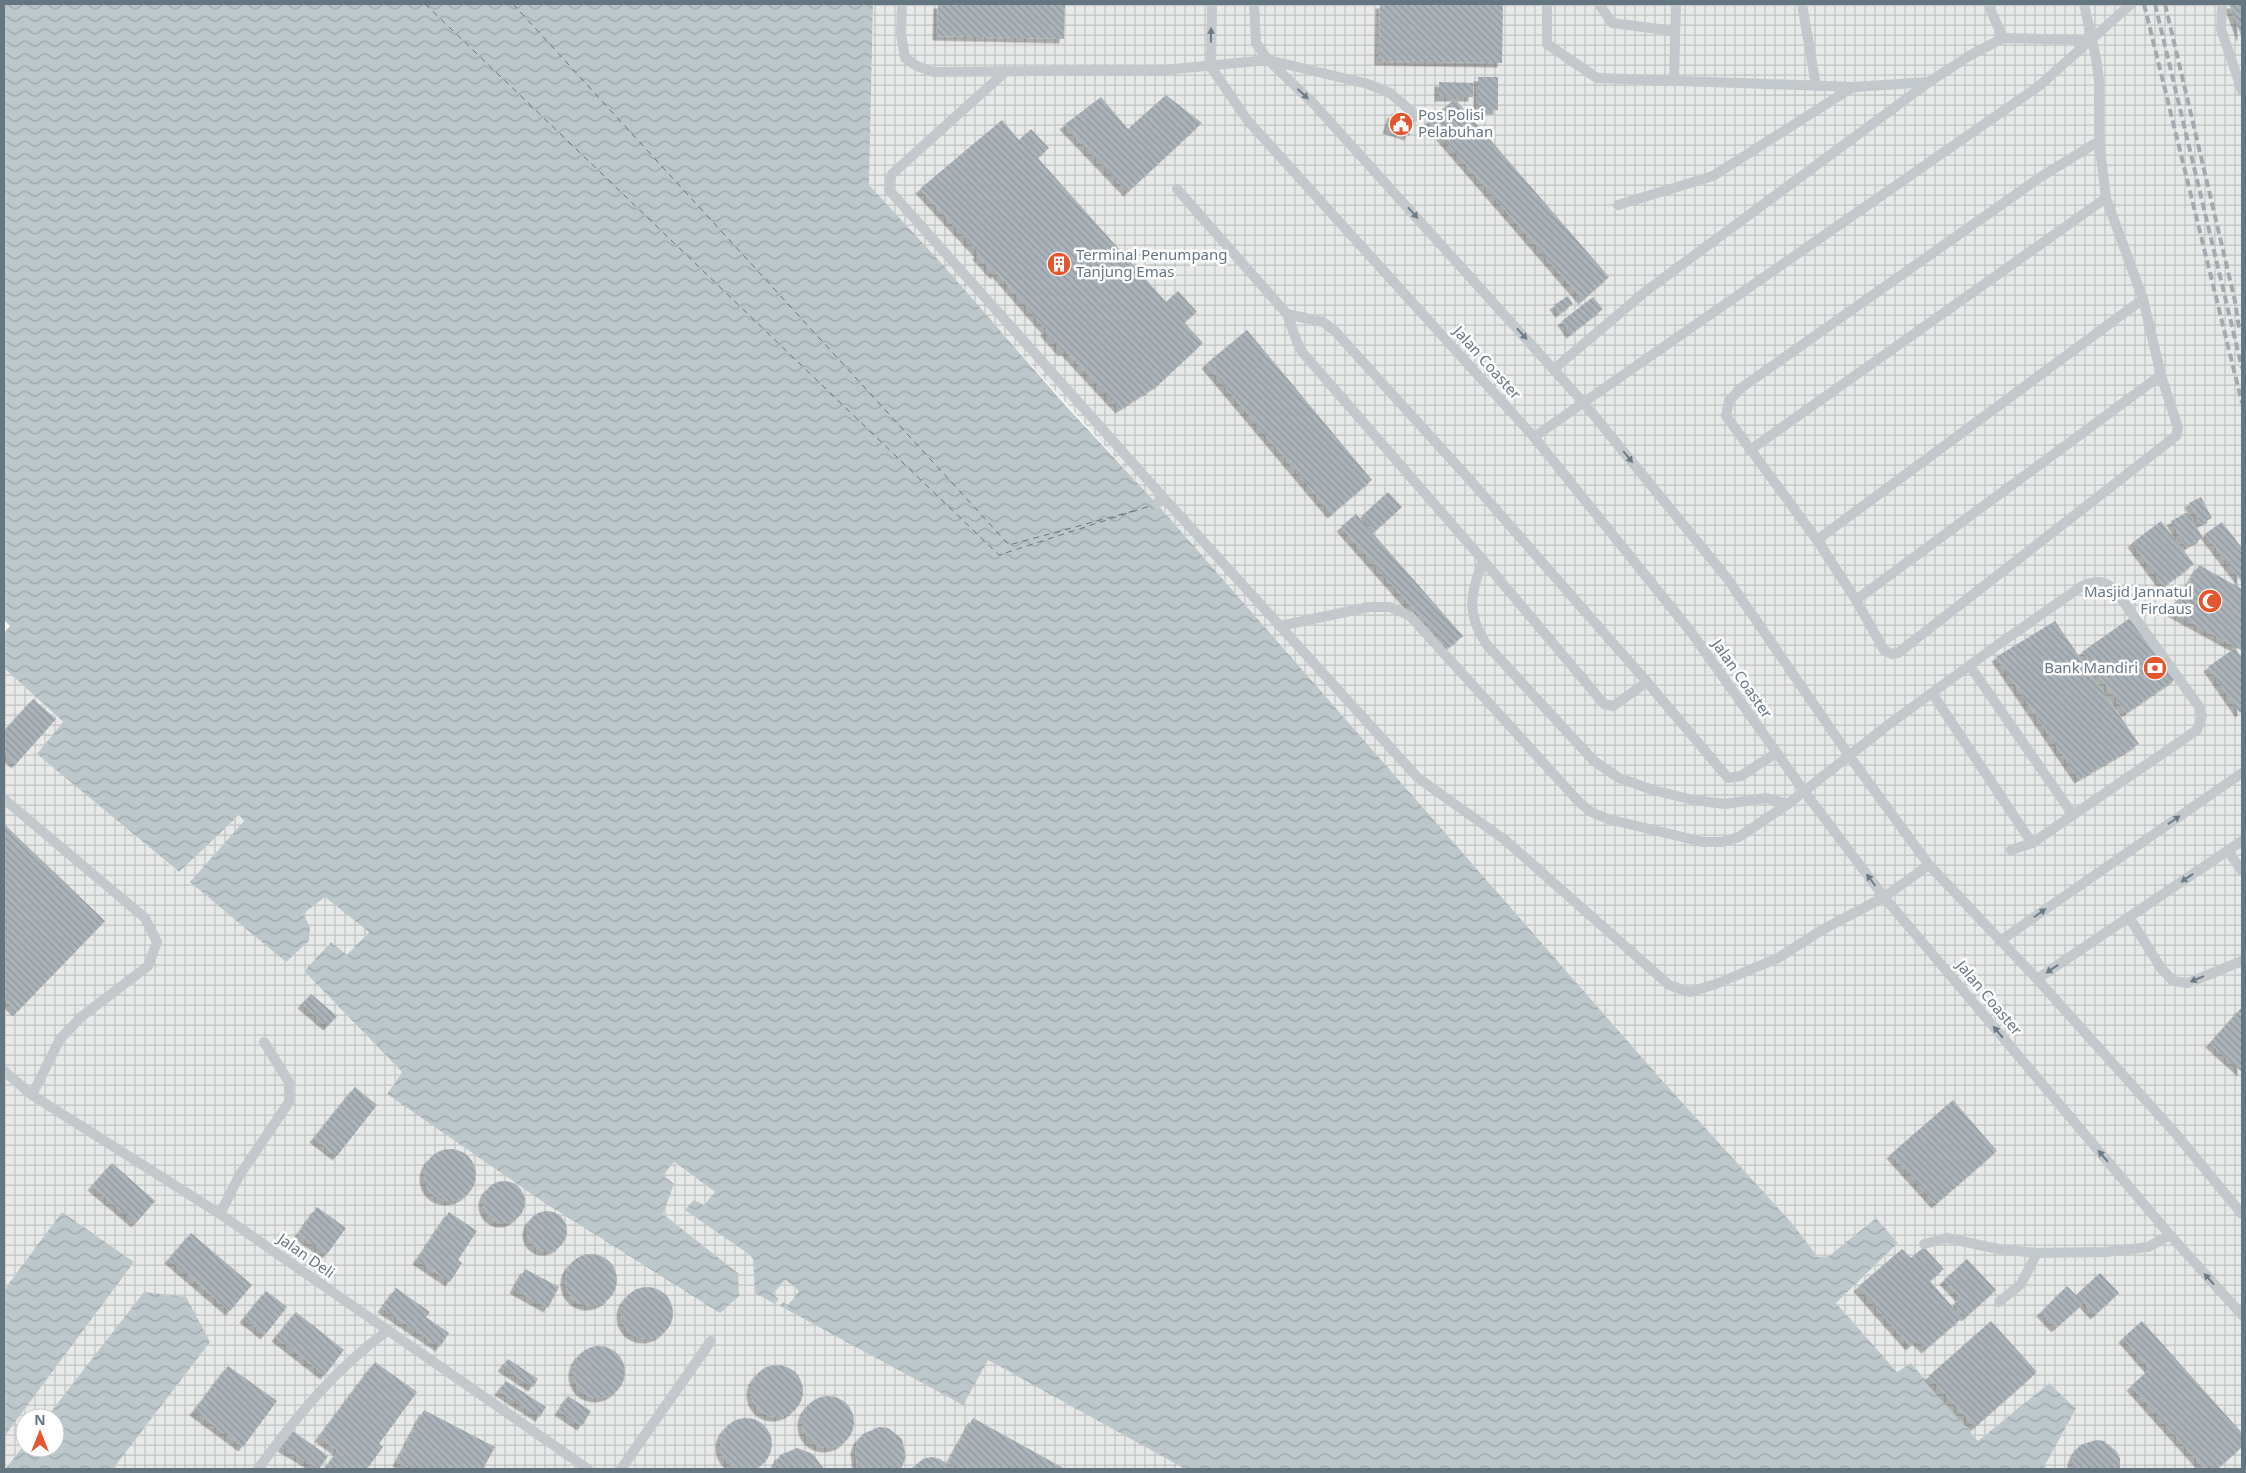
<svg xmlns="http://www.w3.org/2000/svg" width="2246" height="1473" font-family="'Noto Sans',sans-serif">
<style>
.industrial{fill:url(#industrial-grid)}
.water{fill:url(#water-waves)}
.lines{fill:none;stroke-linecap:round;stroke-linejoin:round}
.ferry{stroke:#60757c;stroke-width:1;stroke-dasharray:6 5;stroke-linecap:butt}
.building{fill:url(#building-back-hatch);filter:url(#shadow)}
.lane{stroke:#c3c8cc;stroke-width:10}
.rail{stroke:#a2aab0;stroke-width:4;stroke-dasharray:8 4;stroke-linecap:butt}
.oneway{fill:#6a7a87}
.labels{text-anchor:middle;stroke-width:5;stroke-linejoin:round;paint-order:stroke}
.poi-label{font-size:15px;fill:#657683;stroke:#fff;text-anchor:start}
.street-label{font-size:15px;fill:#657683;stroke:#fff}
</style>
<defs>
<pattern id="industrial-grid" width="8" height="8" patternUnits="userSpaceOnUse" patternTransform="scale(1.25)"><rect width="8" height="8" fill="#e8e9e9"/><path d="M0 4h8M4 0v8" fill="none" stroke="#c0c1c2"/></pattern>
<pattern id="water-waves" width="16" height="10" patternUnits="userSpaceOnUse" patternTransform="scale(1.25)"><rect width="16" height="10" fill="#bbc7cb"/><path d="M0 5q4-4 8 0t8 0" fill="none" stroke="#9ca6aa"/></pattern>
<pattern id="building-back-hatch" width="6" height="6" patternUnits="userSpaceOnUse" patternTransform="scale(1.25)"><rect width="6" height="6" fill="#aab3b9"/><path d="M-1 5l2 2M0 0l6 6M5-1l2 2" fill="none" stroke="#8e969c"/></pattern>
<filter id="shadow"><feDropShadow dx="-4.5" dy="4.5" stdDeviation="0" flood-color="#0004"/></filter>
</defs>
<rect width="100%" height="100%" fill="#fafaf8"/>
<g class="industrial">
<path d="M873,4H2242V1469H2043L2076,1410L2049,1383L1978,1441L1911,1363L1897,1372L1836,1303L1898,1243L1876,1218L1829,1256L1818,1257L1791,1222L1660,1078L1157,504L869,185Z"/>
<path d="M4,668L63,723L38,754L178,872L239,815L244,821L286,962L309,941L310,927L302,914L325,896L369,932L347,956L330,942L304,971L402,1072L387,1093L738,1273L662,1213L674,1184L662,1175L673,1162L715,1192L704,1205L686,1210L750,1255L773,1294L784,1280L799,1291L788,1305L780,1306L963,1404L988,1359L1185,1469H113L210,1342L145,1292L46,1418H25V1444L4,1469V1437L134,1262L62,1212L4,1290Z"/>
</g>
<g class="water">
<path d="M4,4H873L869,185L942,264L1066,406L1157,504L1660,1078L1791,1222L1818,1257L1829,1256L1876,1218L1898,1243L1836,1303L1897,1372L1911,1363L1978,1441L2049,1383L2076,1409L2043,1469H1185L988,1360L963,1405L780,1306L783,1302L788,1305L799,1291L785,1280L773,1294L779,1299L775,1304L755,1293L753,1259L750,1255L685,1210L694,1200L704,1205L715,1192L674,1162L663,1175L674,1184L663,1214L738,1273L739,1296L720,1313L542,1201L387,1094L402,1072L304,971L331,942L347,955L369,932L325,897L303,914L310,927L309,941L286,962L190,882L244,821L239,815L179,872L37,754L63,722L4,668V633L10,626L4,620Z"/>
<path d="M62,1212L134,1262L4,1437V1290Z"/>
<path d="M144,1292L186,1297L210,1342L113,1469H5L25,1444V1448H55V1418H46Z"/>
</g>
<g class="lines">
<g class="ferry">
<path d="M425,4L999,555L1153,505"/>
<path d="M513,4L1009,545L1137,510"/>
</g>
</g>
<g class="building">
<path d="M938,4H1065L1064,39L937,36Z"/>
<path d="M1380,4H1503L1502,63L1379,61Z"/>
<path d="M2229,4H2242V38Z"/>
<rect x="1478" y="77" width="20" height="33"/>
<path d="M1439,82L1473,83V97H1439Z"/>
<path d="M1166,95L1202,123L1128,192L1064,125L1101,97L1128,129Z"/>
<path d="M1455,99L1609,277L1583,300L1428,121Z"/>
<path d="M1392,113L1415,120L1409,136L1387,129Z"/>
<path d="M1002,120L1019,140L1031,129L1049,148L1038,158L1166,302L1178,291L1197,312L1184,322L1203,343L1159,384L1120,409L1065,350L1063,352L1045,332L1046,329L997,273L995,275L977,255L979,253L920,189Z"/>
<path d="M1568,296L1573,304L1560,313L1554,305Z"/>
<path d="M1593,297L1603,309L1571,334L1562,321Z"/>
<path d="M1247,330L1372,480L1332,514L1206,364Z"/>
<path d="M1388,492L1402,507L1375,531L1362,516Z"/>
<path d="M2201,497L2212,518L2201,524L2189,503Z"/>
<path d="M2188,512L2203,538L2186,547L2171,521Z"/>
<path d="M1356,514L1463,636L1448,648L1341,527Z"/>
<path d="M2161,521L2194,564L2164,586L2132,543Z"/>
<path d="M2222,522L2242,548V582L2205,534Z"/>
<path d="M2199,565L2242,589L2241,650L2172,612Z"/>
<path d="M2133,616L2177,678L2126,713L2082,652Z"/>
<path d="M2055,621L2139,744L2079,779L1996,657Z"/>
<path d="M2235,648L2242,658V711L2240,713L2208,667Z"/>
<path d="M33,699L56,719L16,764L4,753V731Z"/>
<path d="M4,824L105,921L17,1012L4,999Z"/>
<path d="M311,994L337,1016L328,1026L302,1004Z"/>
<path d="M2242,1007V1072L2210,1043Z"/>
<path d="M355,1087L377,1105L337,1156L314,1138Z"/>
<path d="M1953,1100L1997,1151L1936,1204L1891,1154Z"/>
<circle cx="450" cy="1175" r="26"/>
<path d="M112,1163L155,1201L136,1223L92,1186Z"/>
<circle cx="504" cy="1202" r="21"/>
<path d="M317,1207L346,1228L327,1254L298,1234Z"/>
<circle cx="547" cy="1231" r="20"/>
<path d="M449,1212L477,1231L458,1260L462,1263L450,1282L417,1260Z"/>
<path d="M191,1233L252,1285L230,1311L169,1259Z"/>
<path d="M1924,1247L1944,1269L1930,1281L1962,1318L1926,1349L1917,1340L1910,1346L1858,1287L1902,1249L1911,1258Z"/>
<circle cx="591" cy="1280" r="26"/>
<path d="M1967,1259L1996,1290L1966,1317L1954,1304L1961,1298L1944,1280Z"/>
<path d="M525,1269L559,1287L548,1308L514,1289Z"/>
<path d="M2100,1273L2119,1293L2095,1315L2084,1303L2056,1328L2041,1312L2067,1286L2076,1295Z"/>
<circle cx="647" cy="1313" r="26"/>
<path d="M396,1288L430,1312L426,1317L449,1333L440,1347L382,1308Z"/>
<path d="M266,1291L287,1307L265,1335L244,1318Z"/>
<path d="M296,1312L344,1350L325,1375L276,1337Z"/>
<path d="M1991,1321L2037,1372L1975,1427L1929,1376Z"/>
<path d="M2142,1321L2242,1433V1447L2217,1469H2205L2131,1386L2150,1369L2123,1338Z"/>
<circle cx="599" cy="1372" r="26"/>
<path d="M508,1359L538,1379L533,1387L502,1367Z"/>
<path d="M375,1362L417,1392L379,1444L383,1447L367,1469H325L338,1451L319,1437Z"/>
<circle cx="777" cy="1391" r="26"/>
<path d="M228,1366L277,1401L243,1447L194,1411Z"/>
<path d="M506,1381L546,1407L540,1417L499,1391Z"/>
<path d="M568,1396L591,1411L582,1426L559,1411Z"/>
<circle cx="828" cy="1422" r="26"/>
<path d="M424,1410L495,1447L483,1469H410L397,1462Z"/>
<path d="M973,1418L1065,1469H960L948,1463Z"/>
<circle cx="746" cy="1444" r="26"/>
<path d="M879,1427L888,1428L902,1439L906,1457L901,1469H860L857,1466L855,1449L858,1440L863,1434Z"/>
<path d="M293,1431L328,1456L319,1469L282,1447Z"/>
<path d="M2096,1440L2104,1441L2117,1452L2120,1459V1469H2072V1460L2075,1452L2080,1445Z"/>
<path d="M797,1448L813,1454L824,1469H772L780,1455Z"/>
<path d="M931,1457L940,1459L954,1469H911L923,1459Z"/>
</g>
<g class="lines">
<g class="lane">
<path d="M902,4L901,34L905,58L917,66L934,72L1164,70L1268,60L1368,84L1390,93L1418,117"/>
<path d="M1254,4L1256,43L1268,60L1312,102L1583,402L1727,578L1850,757L1929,865L2037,979L2176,1134L2242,1214"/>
<path d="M1547,4V44L1597,78L1854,87L1929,82L1969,56L2003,38L2092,40"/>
<path d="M1599,4L1612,23L1675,31"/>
<path d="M1802,4L1816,86"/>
<path d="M1988,4L2003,38"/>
<path d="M2084,4L2096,58L2099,80V141L2039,178L1741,388L1729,401L1726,416L1817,540L1856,600L1884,650L1892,654L1898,653L2176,436L2178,428L2161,375L2143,299L2106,198L2099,141"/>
<path d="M2222,4L2221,29L2242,91"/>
<path d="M1211,67L1248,121L1534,437L1691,632L1804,791L1884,897L2170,1235L2242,1315"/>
<path d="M1211,67L1212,4"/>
<path d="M1005,72L892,174L889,182V190L1163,497L1157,504"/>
<path d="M1674,80L1676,4"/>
<path d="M1177,189L1287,314"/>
<path d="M1618,205L1713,176L1853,87"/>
<path d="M1554,369L1646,291L1929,82"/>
<path d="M1534,437L2039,86L2131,4"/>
<path d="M1750,450L2106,198"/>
<path d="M1163,497L1418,778L1505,840L1669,985L1690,992L1716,984L1778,958L1822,930L1884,897L1929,865"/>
<path d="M1817,540L2143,299"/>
<path d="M1483,560L1604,704L1613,706L1647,682L1470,480L1335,331L1323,322L1287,314L1297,342L1303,353L1483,560C1470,595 1466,613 1487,645L1594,761L1619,778L1653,790L1693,800L1725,804L1766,798L1788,804"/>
<path d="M1856,600L2161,375"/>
<path d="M1280,626L1369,607H1390L1410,616L1579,802L1591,812L1608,819L1703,842H1722L1739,837L1788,804L1888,725L1999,644L2082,586C2096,580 2104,580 2115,590L2200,708L2202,716L2197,730L2032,843L2011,850"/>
<path d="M1970,666L2073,815"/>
<path d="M1647,682L1728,778L1741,776L1776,753"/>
<path d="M1932,693L2032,843"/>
<path d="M4,799L145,918L157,942L148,966L81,1017L60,1039L32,1095"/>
<path d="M2228,851L2242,871"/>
<path d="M2129,917L2161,968L2173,981L2188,983L2242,961"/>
<path d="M2000,941L2242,773"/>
<path d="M2037,979L2242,841"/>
<path d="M4,1071L32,1095L220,1214L588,1469"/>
<path d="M220,1214L239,1176L289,1102V1082L264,1042"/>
<path d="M1924,1244L1947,1238L1998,1249L2037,1253L2106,1252L2148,1247L2170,1235"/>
<path d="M1999,1302L2021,1284L2037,1253"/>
<path d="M258,1469C297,1416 333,1371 387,1331"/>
<path d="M621,1469L711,1341"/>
</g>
<g class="rail">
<path d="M2144,4L2242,403"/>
<path d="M2155,4L2242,368"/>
<path d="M2165,4L2235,301L2239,328"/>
</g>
</g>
<defs><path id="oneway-solid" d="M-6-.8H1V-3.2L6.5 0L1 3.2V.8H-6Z" transform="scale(1.25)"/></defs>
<g class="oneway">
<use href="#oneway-solid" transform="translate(1211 35) rotate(-89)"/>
<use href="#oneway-solid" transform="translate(1303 94) rotate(43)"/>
<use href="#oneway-solid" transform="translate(1413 213) rotate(48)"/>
<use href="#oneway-solid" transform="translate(1522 334) rotate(48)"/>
<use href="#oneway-solid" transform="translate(1628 457) rotate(51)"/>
<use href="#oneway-solid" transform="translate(2174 820) rotate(-35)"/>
<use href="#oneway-solid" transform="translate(2187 878) rotate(146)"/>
<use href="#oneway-solid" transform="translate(1871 880) rotate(-127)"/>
<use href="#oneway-solid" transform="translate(2040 913) rotate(-35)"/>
<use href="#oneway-solid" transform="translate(2052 969) rotate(146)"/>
<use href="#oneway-solid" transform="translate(2197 979) rotate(158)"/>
<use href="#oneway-solid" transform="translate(1998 1032) rotate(-130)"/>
<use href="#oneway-solid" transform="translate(2103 1156) rotate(-130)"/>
<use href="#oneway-solid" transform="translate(2209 1279) rotate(-132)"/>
</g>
<defs>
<g id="civic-disc" transform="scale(1.25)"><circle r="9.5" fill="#e4572e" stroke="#fff"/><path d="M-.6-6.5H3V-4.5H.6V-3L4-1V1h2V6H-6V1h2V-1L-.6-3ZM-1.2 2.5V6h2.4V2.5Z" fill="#fff"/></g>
<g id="building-disc" transform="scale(1.25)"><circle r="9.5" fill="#e4572e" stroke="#fff"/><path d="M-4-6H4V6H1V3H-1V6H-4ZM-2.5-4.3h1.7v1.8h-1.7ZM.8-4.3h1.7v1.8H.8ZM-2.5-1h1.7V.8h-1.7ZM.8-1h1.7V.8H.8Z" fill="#fff"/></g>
<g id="mosque-disc" transform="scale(1.25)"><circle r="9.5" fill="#e4572e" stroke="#fff"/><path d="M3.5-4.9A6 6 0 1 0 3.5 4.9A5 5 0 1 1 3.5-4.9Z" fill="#fff"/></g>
<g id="bank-disc" transform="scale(1.25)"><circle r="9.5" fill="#e4572e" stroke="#fff"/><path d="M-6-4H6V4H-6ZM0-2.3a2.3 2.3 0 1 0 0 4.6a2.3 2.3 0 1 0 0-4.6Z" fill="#fff"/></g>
</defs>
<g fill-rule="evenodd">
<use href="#civic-disc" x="1401" y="124"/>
<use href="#building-disc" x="1059" y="264"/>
<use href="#mosque-disc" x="2210" y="601"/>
<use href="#bank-disc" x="2155" y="668"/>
</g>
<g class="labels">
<g class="poi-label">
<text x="1418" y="120">Pos Polisi<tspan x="1418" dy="17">Pelabuhan</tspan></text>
<text x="1076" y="260">Terminal Penumpang<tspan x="1076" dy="17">Tanjung Emas</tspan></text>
<text x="2192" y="597" text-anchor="end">Masjid Jannatul<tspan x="2192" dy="17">Firdaus</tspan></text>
<text x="2138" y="673" text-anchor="end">Bank Mandiri</text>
</g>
<g class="street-label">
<text transform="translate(1487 363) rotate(48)" y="5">Jalan Coaster</text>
<text transform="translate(1742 679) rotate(55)" y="5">Jalan Coaster</text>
<text transform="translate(1989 998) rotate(50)" y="5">Jalan Coaster</text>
<text transform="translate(306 1256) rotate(35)" y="5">Jalan Deli</text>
</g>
</g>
<rect width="2246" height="1473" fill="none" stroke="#657683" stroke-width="10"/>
<g transform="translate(40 1433)"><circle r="24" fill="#ffffff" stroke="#c1c8cd"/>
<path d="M0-4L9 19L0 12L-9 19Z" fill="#e4572e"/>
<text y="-8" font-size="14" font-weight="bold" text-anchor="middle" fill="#657683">N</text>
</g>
</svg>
